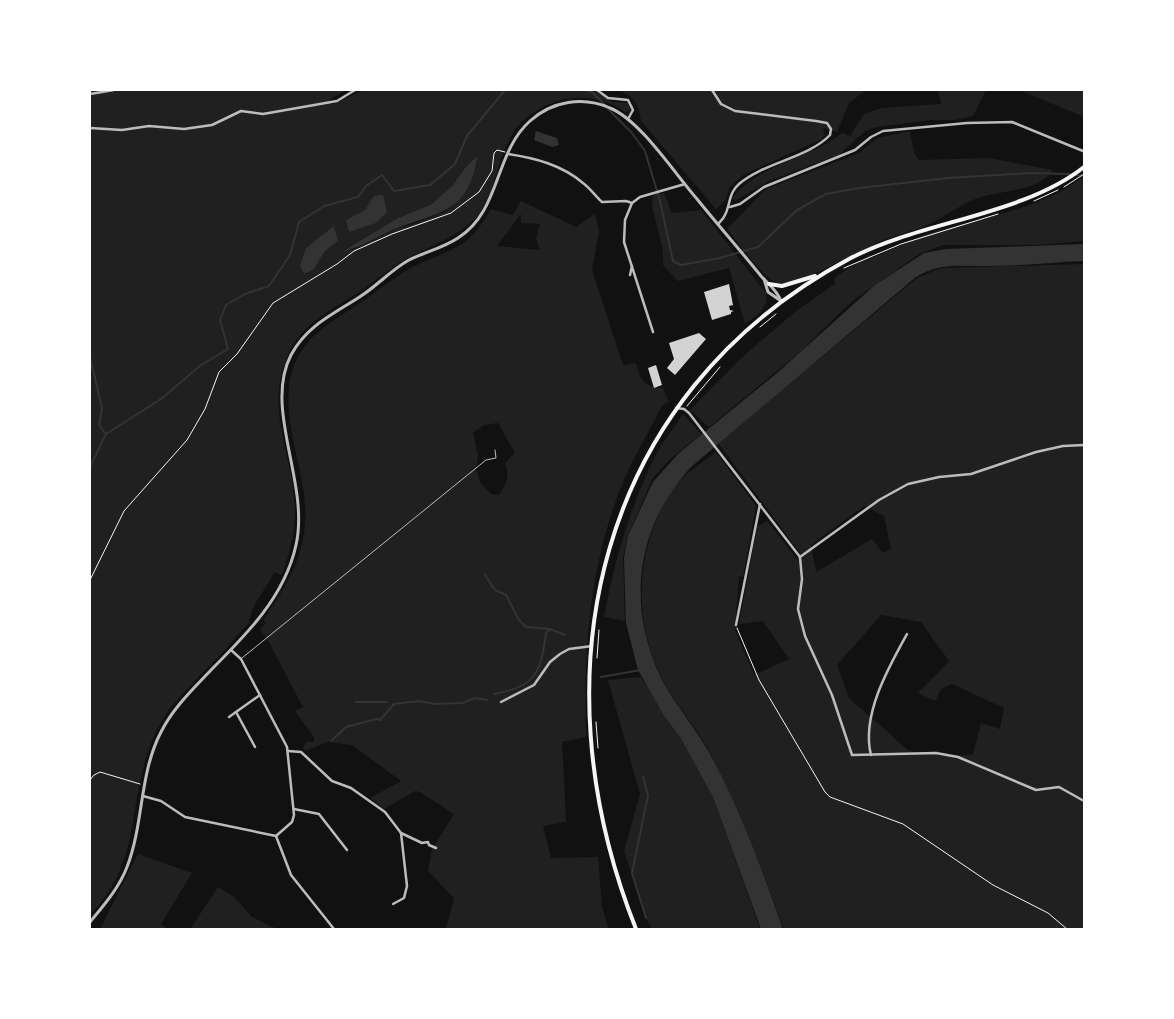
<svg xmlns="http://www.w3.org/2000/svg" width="1174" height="1019" font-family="Commissioner,sans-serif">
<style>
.green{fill:#202020;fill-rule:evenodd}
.water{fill:#333}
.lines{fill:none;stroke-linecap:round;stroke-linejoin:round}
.stream{stroke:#333;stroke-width:2}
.building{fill:#d3d3d3}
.path{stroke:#f5f5f5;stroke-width:1}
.service{stroke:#bcbcbc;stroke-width:1}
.minor{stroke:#bcbcbc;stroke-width:2.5}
.tertiary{stroke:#bcbcbc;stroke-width:3}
.primary{stroke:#f5f5f5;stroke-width:4}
</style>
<rect width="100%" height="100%" fill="#111"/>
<g class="green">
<path d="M90,90H347L330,99L332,105L363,90H592L613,102L627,103L631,110L625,112C595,90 555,95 527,117C493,144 502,198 468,225C449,240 429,247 408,258C392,266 377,280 362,290C333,310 301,322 287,357C264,414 295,456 295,513C295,535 289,555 282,575L274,572C266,591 251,603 249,623C237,635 227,648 215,660C190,687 165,707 151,743C127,806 142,862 90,915ZM476,157L449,209L419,222L395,229L355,249L344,250L398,218L432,204L453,185L465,168ZM365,210L349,232L346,220ZM334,226L338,241L325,251L314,269Z"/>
<path d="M616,90H866L849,103L837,132L823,128L825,135L822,139L743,175L730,187L725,201L716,209L641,121C639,104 633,94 616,90Z"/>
<path d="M938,90H986L973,116L955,120H931L877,127L865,131L839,155L771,180L735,201L733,198C758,164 810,159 842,133L850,136L864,114L882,108L941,104Z"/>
<path d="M1019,90H1084V114L1082,116Z"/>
<path d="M910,131L914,152L919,160L988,158L1053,170C1036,194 998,189 973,200C957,207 943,218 927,225C913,232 897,234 884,240C862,249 800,286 779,283C763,280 738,242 727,229L766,189L859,153L877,138Z"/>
<path d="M1084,176V241L1037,245H943L919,254L851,302L801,351L709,427L690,410L741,358L796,311L835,284V277L869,255L874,257C892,249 911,240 930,233C981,217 1041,210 1084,176Z"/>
<path d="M664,193L672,213L701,210L766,293C769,309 756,316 745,324L729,268L678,281L663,265V251L652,206L653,195Z"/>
<path d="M521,201L576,227L595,214L599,231L592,270L623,365L636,363C639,379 646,389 663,388L669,402L662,405C650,431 635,454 624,480C589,564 584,647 586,737L562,742L566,822L543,826L551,858L598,857L602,907L609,929H446L454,898L428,871L432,849L454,814L420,792L415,791L384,809L370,798L401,781L352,745L327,742L306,751L303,748L306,742H314V737L295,711L303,707L266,637L260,630L266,622L263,620C284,590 302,562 305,524C310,468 269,406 300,353C313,332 334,320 354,307C371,296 387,283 404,272C423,260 446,255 465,242C476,234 484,220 491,209L513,215ZM521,214V223L540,224L536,238L540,250L497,246ZM498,423L515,453L505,463C509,477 508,482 499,495L491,494L480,482L476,469L478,456L473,433L484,425Z"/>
<path d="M1084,264V929H784C762,869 739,811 711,754C697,727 674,704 661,677C637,627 635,570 657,519C662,507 667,493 677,483C689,471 703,462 716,452L756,506L743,577L739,576L735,630L754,675L789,659L763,621L739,624L757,527L767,521L797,559L800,553L718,443L917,278L941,268ZM864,506L884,516L891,549L883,553L872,539L816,572L811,545ZM881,615L921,622L949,661L918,693L935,701L941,689L952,684L1004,708L1000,729L981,723L973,754C961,757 919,756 908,750L849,698L837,665Z"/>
<path d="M683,414L701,434L670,459L652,479L628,536L623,557L625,621L604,617C614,563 631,502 657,453C664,439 675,427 683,414Z"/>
<path d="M641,677L680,737L713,797L760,929H652L646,918L624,851L640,794L608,680Z"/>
<path d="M138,854L192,873L161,924L168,929H100Z"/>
<path d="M218,887L234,897L252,917L277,929H190Z"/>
</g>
<g class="water">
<path d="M536,131L557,138L559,145L552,147L534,140Z"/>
<path d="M477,156C470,212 439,212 395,229C377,236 362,248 343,251L398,218L432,204L453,185L465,168Z"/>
<path d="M383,195L387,212L376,223L349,232L346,220L365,210L374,196Z"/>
<path d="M334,226L338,241L325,251L314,269L304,274L300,266L306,248Z"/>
<path d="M1084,244V261C1053,262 1022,266 991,266C962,267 942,261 916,277L691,467C636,527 626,604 661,678C676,707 699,732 714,761C742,815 763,872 783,929H761L713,797L680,737L663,714L638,670L626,623L624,558L628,536L653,482L679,453L777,373L875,285L924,253L946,249Z"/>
</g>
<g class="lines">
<g class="stream">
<path d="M585,90L592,92L605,105"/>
<path d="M608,109L632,133L645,151L660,201L673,261L681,265L720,258L758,247L797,210L826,194L859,188L948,178L1030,173L1070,174"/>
<path d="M1075,175L1084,176"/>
<path d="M90,357L102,408L99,425L106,434"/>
<path d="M90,467L106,434L161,399L201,365L228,349L220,320L226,305L245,294L269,286L290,255L299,222L324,206L358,197L366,186L382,175L394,191L430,185L455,164L467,136L505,90"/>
<path d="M485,575L495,590L506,595L519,620L526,627L550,629"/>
<path d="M601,677L641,670"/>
<path d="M494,694C536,687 541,672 546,633L550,629L565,635"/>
<path d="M356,702H387"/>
<path d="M332,740L346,727L376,719L380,720L394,704L419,701L434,704L462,703L475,698L487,700"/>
<path d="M643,777L648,795L632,873L646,918"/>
</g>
</g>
<g class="building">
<path d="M729,284L733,305L729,306L730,310L734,311L731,312V314L712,320L704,292Z"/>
<path d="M699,333L706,339L675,375L667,368L674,359L669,343Z"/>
<path d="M656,365L662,385L654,388L648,368Z"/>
</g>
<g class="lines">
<g class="path">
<path d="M1064,187L1084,174"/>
<path d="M1034,201L1058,190"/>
<path d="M844,268L901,244L998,214"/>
<path d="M760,327L776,314"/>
<path d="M687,406L720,367"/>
<path d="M90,580L124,511L187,440L205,409L219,372L237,354L273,303L337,264L354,251L392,234L451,213L479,192L492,171L494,153L497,150L505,152"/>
<path d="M737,628L759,680L825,792L830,797L903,824L993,885L1048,913L1067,929"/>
<path d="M597,658L599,630"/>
<path d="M596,722L598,748"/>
<path d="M90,780L94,775L100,772L140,784"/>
</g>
<path class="service" d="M242,658L486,460L496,458L495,450"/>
<g class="minor">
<path d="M597,90L608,98L628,100L633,110L628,119"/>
<path d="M712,90L721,104L735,111L816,121L827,123L831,129L830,135C808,158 765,162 739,184C726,195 732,211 719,223"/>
<path d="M90,94L114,90"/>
<path d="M90,128L122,130L149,126L184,129L212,125L241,111L263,114L337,101L355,90"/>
<path d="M508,154C535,158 562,165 583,183C590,188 595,196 602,202L626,201L632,203"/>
<path d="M730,207L740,204L764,187L855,150L871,137L883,131L967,123L1012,122L1083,151"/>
<path d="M630,275L632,266"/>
<path d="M653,332L624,242L625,220L632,203L640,197L685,184"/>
<path d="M676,408L684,409L689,413L800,557L802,579L798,609L805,636L832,695L852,755L936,753L958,757L1036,790L1059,787L1084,801"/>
<path d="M800,557L879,500L908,484L939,477L971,474L1036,452L1063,446L1084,445"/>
<path d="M736,625L760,504"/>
<path d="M231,650L241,659L287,747L294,815L292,822L276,836"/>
<path d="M501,702L534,685L550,662L560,654L569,649L592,646"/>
<path d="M229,717L236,712"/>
<path d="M255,747L236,712L260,695"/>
<path d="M288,751L301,752L332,781L351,788L385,812L401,833L422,843L428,842L429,845L436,848"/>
<path d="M871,755C861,716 888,668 907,634"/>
<path d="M143,796L161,801L185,817L276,836"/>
<path d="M294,809L319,814L347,850"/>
<path d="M276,836L291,875L334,929"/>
<path d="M393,904L404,898L407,886L401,833"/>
</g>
<g class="tertiary">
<path d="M764,279L768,292L781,301"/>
<path d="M90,922C104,905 119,888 127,867C144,823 139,774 161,732C173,708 193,689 211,670C247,634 285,596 296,545C310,483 263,409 291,355C307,325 334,314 361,296C378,285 391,270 409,260C425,252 443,248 458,238C501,211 494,153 530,121C552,101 583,96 610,108C640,120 675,174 697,199C718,225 740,250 761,276C769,285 777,290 781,301"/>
</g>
<g class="primary">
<path d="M769,284L782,286L815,276"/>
<path d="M636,929C534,673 596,395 849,259C920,221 1022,216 1084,167"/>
</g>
</g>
<rect width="1174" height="1019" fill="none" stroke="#ffffff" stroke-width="182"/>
</svg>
